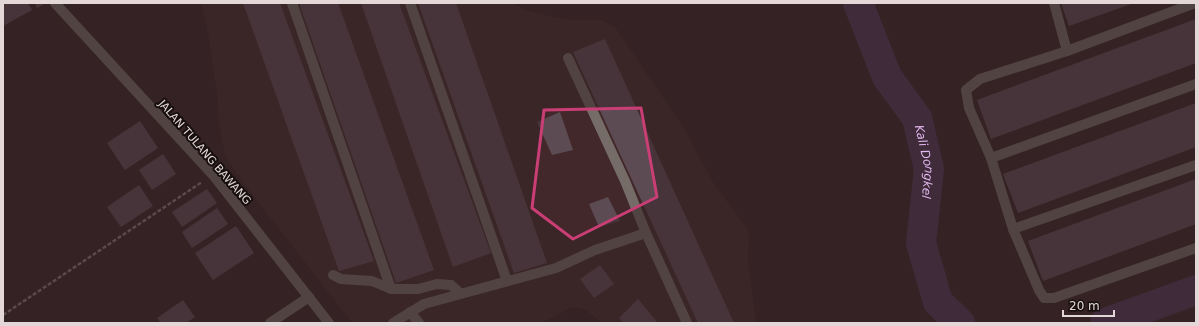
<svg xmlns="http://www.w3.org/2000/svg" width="1199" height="326" font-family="'DejaVu Sans',sans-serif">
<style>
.built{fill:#42282a}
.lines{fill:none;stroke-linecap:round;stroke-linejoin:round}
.river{stroke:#4e3755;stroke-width:30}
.building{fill:#5d4b54}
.path{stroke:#897a7a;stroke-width:2.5;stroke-dasharray:4 2;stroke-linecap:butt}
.minor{stroke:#756c68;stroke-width:10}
.marked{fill:none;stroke:#c93e74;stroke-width:3;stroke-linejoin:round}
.labels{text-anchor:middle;stroke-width:4;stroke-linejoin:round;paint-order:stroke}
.street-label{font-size:11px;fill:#e4d7d7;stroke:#170f0f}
.water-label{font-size:12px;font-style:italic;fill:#e2b9f0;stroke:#170f0f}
</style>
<rect width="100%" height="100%" fill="#352324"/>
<path class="built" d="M201,3H514L523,9L554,17L570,20H601L615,27L682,125L714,184L749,231L748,261L756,323H602L586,310L572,307L542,323H352L245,185L225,156L219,124L217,93L207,28Z"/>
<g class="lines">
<g class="river">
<path id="s1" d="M858,3L887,77L917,118L929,169L921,243L938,302L960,323"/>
<path d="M1105,323L1196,290"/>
</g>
</g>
<g class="building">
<path d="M5,3H28L32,10L3,26V4Z"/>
<path d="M35,3H46L37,8Z"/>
<path d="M243,3H280L374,261L339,271Z"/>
<path d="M299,3H338L434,270L396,283Z"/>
<path d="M361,3H399L491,253L453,267Z"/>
<path d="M418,3H456L547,263L514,273Z"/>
<path d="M1061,3H1134L1069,26Z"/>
<path d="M1196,19V63L991,139L977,100Z"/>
<path d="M605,39L734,323H698L573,52Z"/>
<path d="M1196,103V147L1018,213L1003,174Z"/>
<path d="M560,112L573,150L552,155L537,122Z"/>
<path d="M140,121L158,148L125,170L107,143Z"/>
<path d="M163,154L176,174L152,190L139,170Z"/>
<path d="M1196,179V224L1043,281L1028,241Z"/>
<path d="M139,185L153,206L121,227L107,207Z"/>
<path d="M207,189L217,203L182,227L172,212Z"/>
<path d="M608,197L620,221L599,227L589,204Z"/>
<path d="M217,208L228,224L192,248L182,232Z"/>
<path d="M236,226L254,253L213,280L195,253Z"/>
<path d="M600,265L614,284L594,298L580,279Z"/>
<path d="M638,299L658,323H623L619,318Z"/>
<path d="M183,300L195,317L186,323H161L157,318Z"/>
</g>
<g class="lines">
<path class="path" d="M3,315L202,182"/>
<g class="minor">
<path d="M55,3L213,175L329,323"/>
<path d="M292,3L391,289"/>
<path d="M410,3L507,281"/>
<path d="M1054,3L1067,51L980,79L966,90L969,108L991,158L1013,229L1039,290L1044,298H1054L1196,248"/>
<path d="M1067,51L1195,3"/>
<path d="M991,158L1196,84"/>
<path d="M1013,229L1196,165"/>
<path d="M646,233L687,323"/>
<path d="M333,275L341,279L372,281L391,289H418L437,284L451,285L460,293"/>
<path d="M410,312L419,323"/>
<path d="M270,323L309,297"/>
<path d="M393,323L424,304L556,268L595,250L646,233L625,181L568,58"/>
</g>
</g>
<path d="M0 0H1199V326H0ZM641,108L657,197L573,239L532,208L544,110Z" fill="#352324" fill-opacity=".55" fill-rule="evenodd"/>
<path class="marked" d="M641,108L657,197L573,239L532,208L544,110Z"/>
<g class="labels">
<g class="street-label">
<text transform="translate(205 152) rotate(49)" y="4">JALAN TULANG BAWANG</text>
</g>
<g class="water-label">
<text dy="4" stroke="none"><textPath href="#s1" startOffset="175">Kali Dongkel</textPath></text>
</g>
</g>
<rect width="1199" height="326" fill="none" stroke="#e4d7d7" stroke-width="8"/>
<path d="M1063 310v6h51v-6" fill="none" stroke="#e4d7d7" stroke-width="2"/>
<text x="1069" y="310" font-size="12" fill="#e4d7d7" stroke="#170f0f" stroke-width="3" paint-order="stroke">20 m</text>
</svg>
